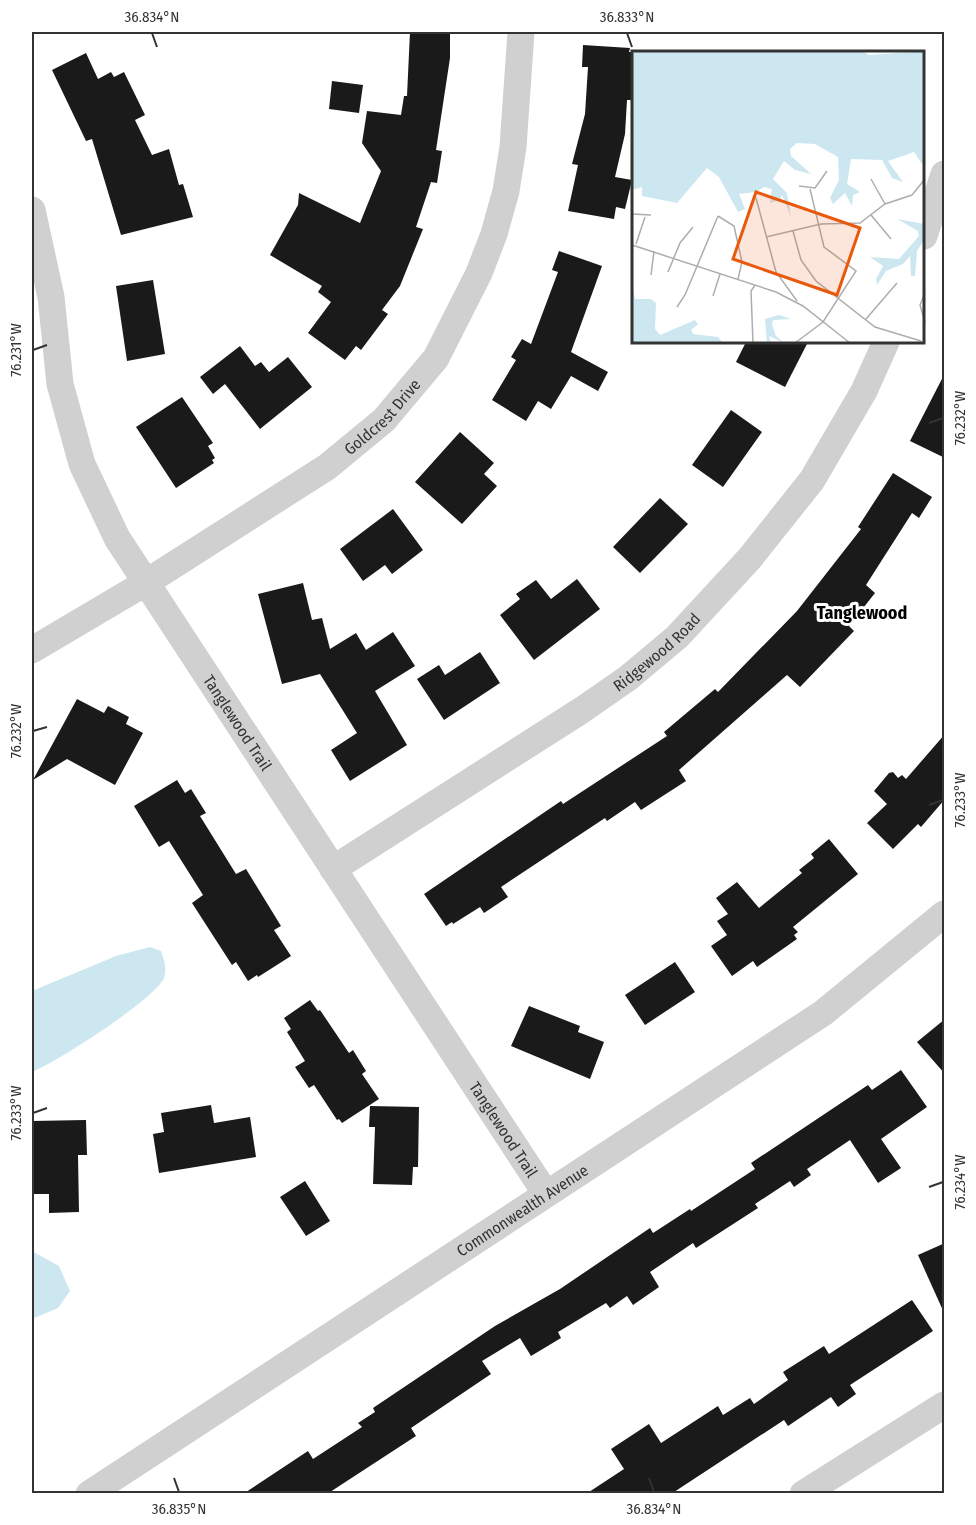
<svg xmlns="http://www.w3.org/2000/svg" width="976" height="1525" font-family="'Fira Sans Condensed',sans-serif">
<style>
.water{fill:#cde7f0}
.building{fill:#1a1a1a}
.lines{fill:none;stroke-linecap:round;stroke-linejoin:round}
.minor{stroke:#d0d0d0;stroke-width:27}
.ticks{fill:none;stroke:#333;stroke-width:2}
.labels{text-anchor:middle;stroke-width:6;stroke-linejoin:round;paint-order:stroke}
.street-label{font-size:16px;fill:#333;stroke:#fff}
.neighbourhood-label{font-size:18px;font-weight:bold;fill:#000;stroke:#fff}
.inset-road{fill:none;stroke:#adadad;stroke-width:1.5}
.view{fill:#e8590c;fill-opacity:0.15;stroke:#e8590c;stroke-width:3}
.inset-edge{fill:none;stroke:#333;stroke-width:3}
.neatline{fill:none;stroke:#333;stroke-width:2}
.ticks-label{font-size:15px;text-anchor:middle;fill:#333}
</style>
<rect width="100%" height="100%" fill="#fff"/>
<g class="water">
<path d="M150,947L161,951C164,959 167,969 164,978C154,1000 55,1063 32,1072V991L116,956Z"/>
<path d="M32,1251L59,1266L70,1291L58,1308L32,1319Z"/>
</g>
<g class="building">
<path d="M410,32H450V58L436,150L442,151L437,183L431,182L416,227L423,229L400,286L382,310L388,314L361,350L356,346L345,360L308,333L331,302L318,292L322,286L270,255L298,205L299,193L360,223L381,171L362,143L367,111L401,115L404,96H407Z"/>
<path d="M583,45L630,48L629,52H634V100H627L625,134L615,177L632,180L625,209L616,207L614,219L568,211L578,165L572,164L585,114L588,67H582Z"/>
<path d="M86,53L98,79L111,72L114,77L124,72L145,115L135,120L152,155L169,149L179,185L183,184L193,217L121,235L92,139L86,141L52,70Z"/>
<path d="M332,81L363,85L359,113L329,109Z"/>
<path d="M559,251L602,266L571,352L608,372L598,391L571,376L551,409L538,401L526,421L492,400L516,360L511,357L522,339L531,344L558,272L552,270Z"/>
<path d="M153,280L165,354L127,361L116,286Z"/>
<path d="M746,342H808L785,387L736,362Z"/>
<path d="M240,346L255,366L261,362L269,372L288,357L312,387L260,429L225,384L213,394L200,377Z"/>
<path d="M945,373V458L910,441Z"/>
<path d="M182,397L213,443L208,446L215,458L212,460L214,463L176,488L136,427Z"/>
<path d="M731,410L762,432L723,487L692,465Z"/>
<path d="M460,432L494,463L484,474L497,486L462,524L415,482Z"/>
<path d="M893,473L932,497L919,518L912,513L866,585L875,593L849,626L854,631L800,687L787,675L679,770L686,781L641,810L635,802L607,821L605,818L501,887L508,897L484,913L480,907L453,924L452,922L446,926L424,894L561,801L563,804L667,736L664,732L715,689L718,692L797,611L861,529L858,527Z"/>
<path d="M660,498L688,524L640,573L613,547Z"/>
<path d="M393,509L423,550L392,574L385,565L363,581L340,549Z"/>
<path d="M577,579L600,609L534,660L500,615L520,599L516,594L536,580L551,599Z"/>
<path d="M303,583L312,620L322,618L330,649L356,633L366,650L393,632L415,666L375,691L407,745L350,781L331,750L357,733L320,674L282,684L258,594Z"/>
<path d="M480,652L500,683L444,720L417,679L439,665L445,675Z"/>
<path d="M77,699L104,713L108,706L129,717L126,724L143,733L115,785L67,759L33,780Z"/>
<path d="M945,734V799L921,827L918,824L893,849L867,823L887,804L874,791L889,773L893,772L898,778L902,775L906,779Z"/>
<path d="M177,780L185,793L191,789L206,813L200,816L236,874L246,869L281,926L274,930L291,956L258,977L257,975L248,981L236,962L232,965L192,903L203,895L169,841L159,847L134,806Z"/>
<path d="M829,839L858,874L793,927L798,932L794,935L797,939L757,967L753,961L732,976L711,946L727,935L717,921L728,914L716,898L737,882L759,908L802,873L799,870L814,858L811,854Z"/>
<path d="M675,962L695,992L645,1025L625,995Z"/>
<path d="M310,1000L318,1011L320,1010L349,1053L353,1050L366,1071L362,1074L379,1099L342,1123L339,1119L337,1120L314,1085L309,1088L295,1067L305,1061L287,1032L291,1029L284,1018Z"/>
<path d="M529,1006L580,1026L578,1032L604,1042L590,1079L511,1046Z"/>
<path d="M945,1019V1074L917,1042Z"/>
<path d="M901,1070L927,1107L881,1139L901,1168L878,1183L850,1140L807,1169L811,1175L794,1187L790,1181L755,1204L758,1208L696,1248L693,1243L650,1272L659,1287L633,1305L627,1296L610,1308L606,1303L558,1332L561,1338L531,1356L520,1338L482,1361L491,1374L411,1428L416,1436L327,1494H243L308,1451L313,1459L362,1427L358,1423L375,1412L373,1408L495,1326L560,1289L650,1228L653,1233L690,1209L691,1211L755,1169L751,1163L868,1085L872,1090Z"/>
<path d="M211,1105L214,1123L250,1117L256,1157L159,1173L153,1134L164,1132L161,1113Z"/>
<path d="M370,1106L419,1107L418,1167H413L412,1185L373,1184L375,1127H369Z"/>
<path d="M86,1120L87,1155H78L79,1212L49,1213V1194H32V1121Z"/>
<path d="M305,1181L330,1221L306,1236L280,1197Z"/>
<path d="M945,1243V1315L918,1255Z"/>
<path d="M912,1300L933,1331L850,1385L856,1394L838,1407L831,1397L788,1426L784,1420L671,1494H586L624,1469L611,1449L649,1424L661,1443L718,1406L723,1415L750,1398L754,1404L788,1380L783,1372L824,1346L829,1354Z"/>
</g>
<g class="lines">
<g class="minor">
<path id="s1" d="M32,210L51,297L60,384L82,464L117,538L546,1194"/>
<path d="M924,236L944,174"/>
<path id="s2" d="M32,650L147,582L327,467L384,420L436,358L479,273L494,234L506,191L513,147L521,32"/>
<path id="s3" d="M333,869L582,710L628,678L677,637L750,558L812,480L864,391L886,342"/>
<path id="s4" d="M89,1494L823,1013L944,914"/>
<path d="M803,1494L944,1405"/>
</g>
</g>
<path class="ticks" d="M152,33L157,47M627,33L632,47M33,350L47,345M929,423L943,418M33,731L47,727M929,805L943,800M33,1113L47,1108M929,1187L943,1182M174,1478L179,1492M649,1478L654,1492"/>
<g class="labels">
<g class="street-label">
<text dy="6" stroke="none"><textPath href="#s2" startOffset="422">Goldcrest Drive</textPath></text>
<text dy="6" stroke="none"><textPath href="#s3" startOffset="390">Ridgewood Road</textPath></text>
<text dy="6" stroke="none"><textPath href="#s1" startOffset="562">Tanglewood Trail</textPath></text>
<text dy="6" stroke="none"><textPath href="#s1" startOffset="1048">Tanglewood Trail</textPath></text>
<text dy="6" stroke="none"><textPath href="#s4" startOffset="518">Commonwealth Avenue</textPath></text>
</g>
<g class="neighbourhood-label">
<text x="862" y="619">Tanglewood</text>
</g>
</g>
<g transform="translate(632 51)">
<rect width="292" height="292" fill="#fff"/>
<path d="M7,0H230L237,4L292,0V111L290,113L282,101L256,110L271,131L260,127L250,109L219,108L215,133L228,141L221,144L220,155L213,142L201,153L198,147L207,129L206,106L183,93L165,92L158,98L159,105L179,123L163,119L152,110L141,128L155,142L159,166L150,144L148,149L138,152L140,138L132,136L124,141L107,143L113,158L106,161L87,126L75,117L45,152L10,145V136L0,139V3ZM265,168L292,173V189L285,200L283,225H279L278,205L271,213L254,220L245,234L244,228L251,215L238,206L267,208L287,185L286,180ZM0,232L3,248H19L24,252L23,278L28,284L63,269L66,273L59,279L61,283L86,286L91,292H0ZM147,264L159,268L141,269L140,273L144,285L152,292L137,285L139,292H135L133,268Z" fill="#cde7f0"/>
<path class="inset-road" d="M239,128L253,153M167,135L183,137L195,120M124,147L144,221L165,250M0,163L19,164M239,164L259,188M86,165L102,175L110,211L106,228M161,180L169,209L184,230L243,276L289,290M134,186L189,173L228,172L253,153L280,144L293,128M4,193L13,166M0,194L144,241L171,255L218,292M36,221L48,192L61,176M19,224L22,200M293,242L288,254L293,271M81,245L88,223M45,256L53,244L86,165M234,268L265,232M121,292L119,240L123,234M163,292L191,271L224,220L192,196L178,138"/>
<path class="view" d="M124,141L228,177L205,244L101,208Z"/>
<rect width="292" height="292" class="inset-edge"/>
</g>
<rect width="976" height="1525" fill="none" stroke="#ffffff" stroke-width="66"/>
<rect x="33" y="33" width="910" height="1459" class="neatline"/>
<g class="ticks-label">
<text x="152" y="22">36.834°N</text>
<text x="627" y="22">36.833°N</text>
<text transform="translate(16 350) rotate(-90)" y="5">76.231°W</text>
<text transform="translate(960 418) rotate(-90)" y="5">76.232°W</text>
<text transform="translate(16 731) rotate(-90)" y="5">76.232°W</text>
<text transform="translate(960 800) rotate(-90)" y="5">76.233°W</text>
<text transform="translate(16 1113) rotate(-90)" y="5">76.233°W</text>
<text transform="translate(960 1182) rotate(-90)" y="5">76.234°W</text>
<text x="179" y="1514">36.835°N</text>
<text x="654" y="1514">36.834°N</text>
</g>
</svg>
